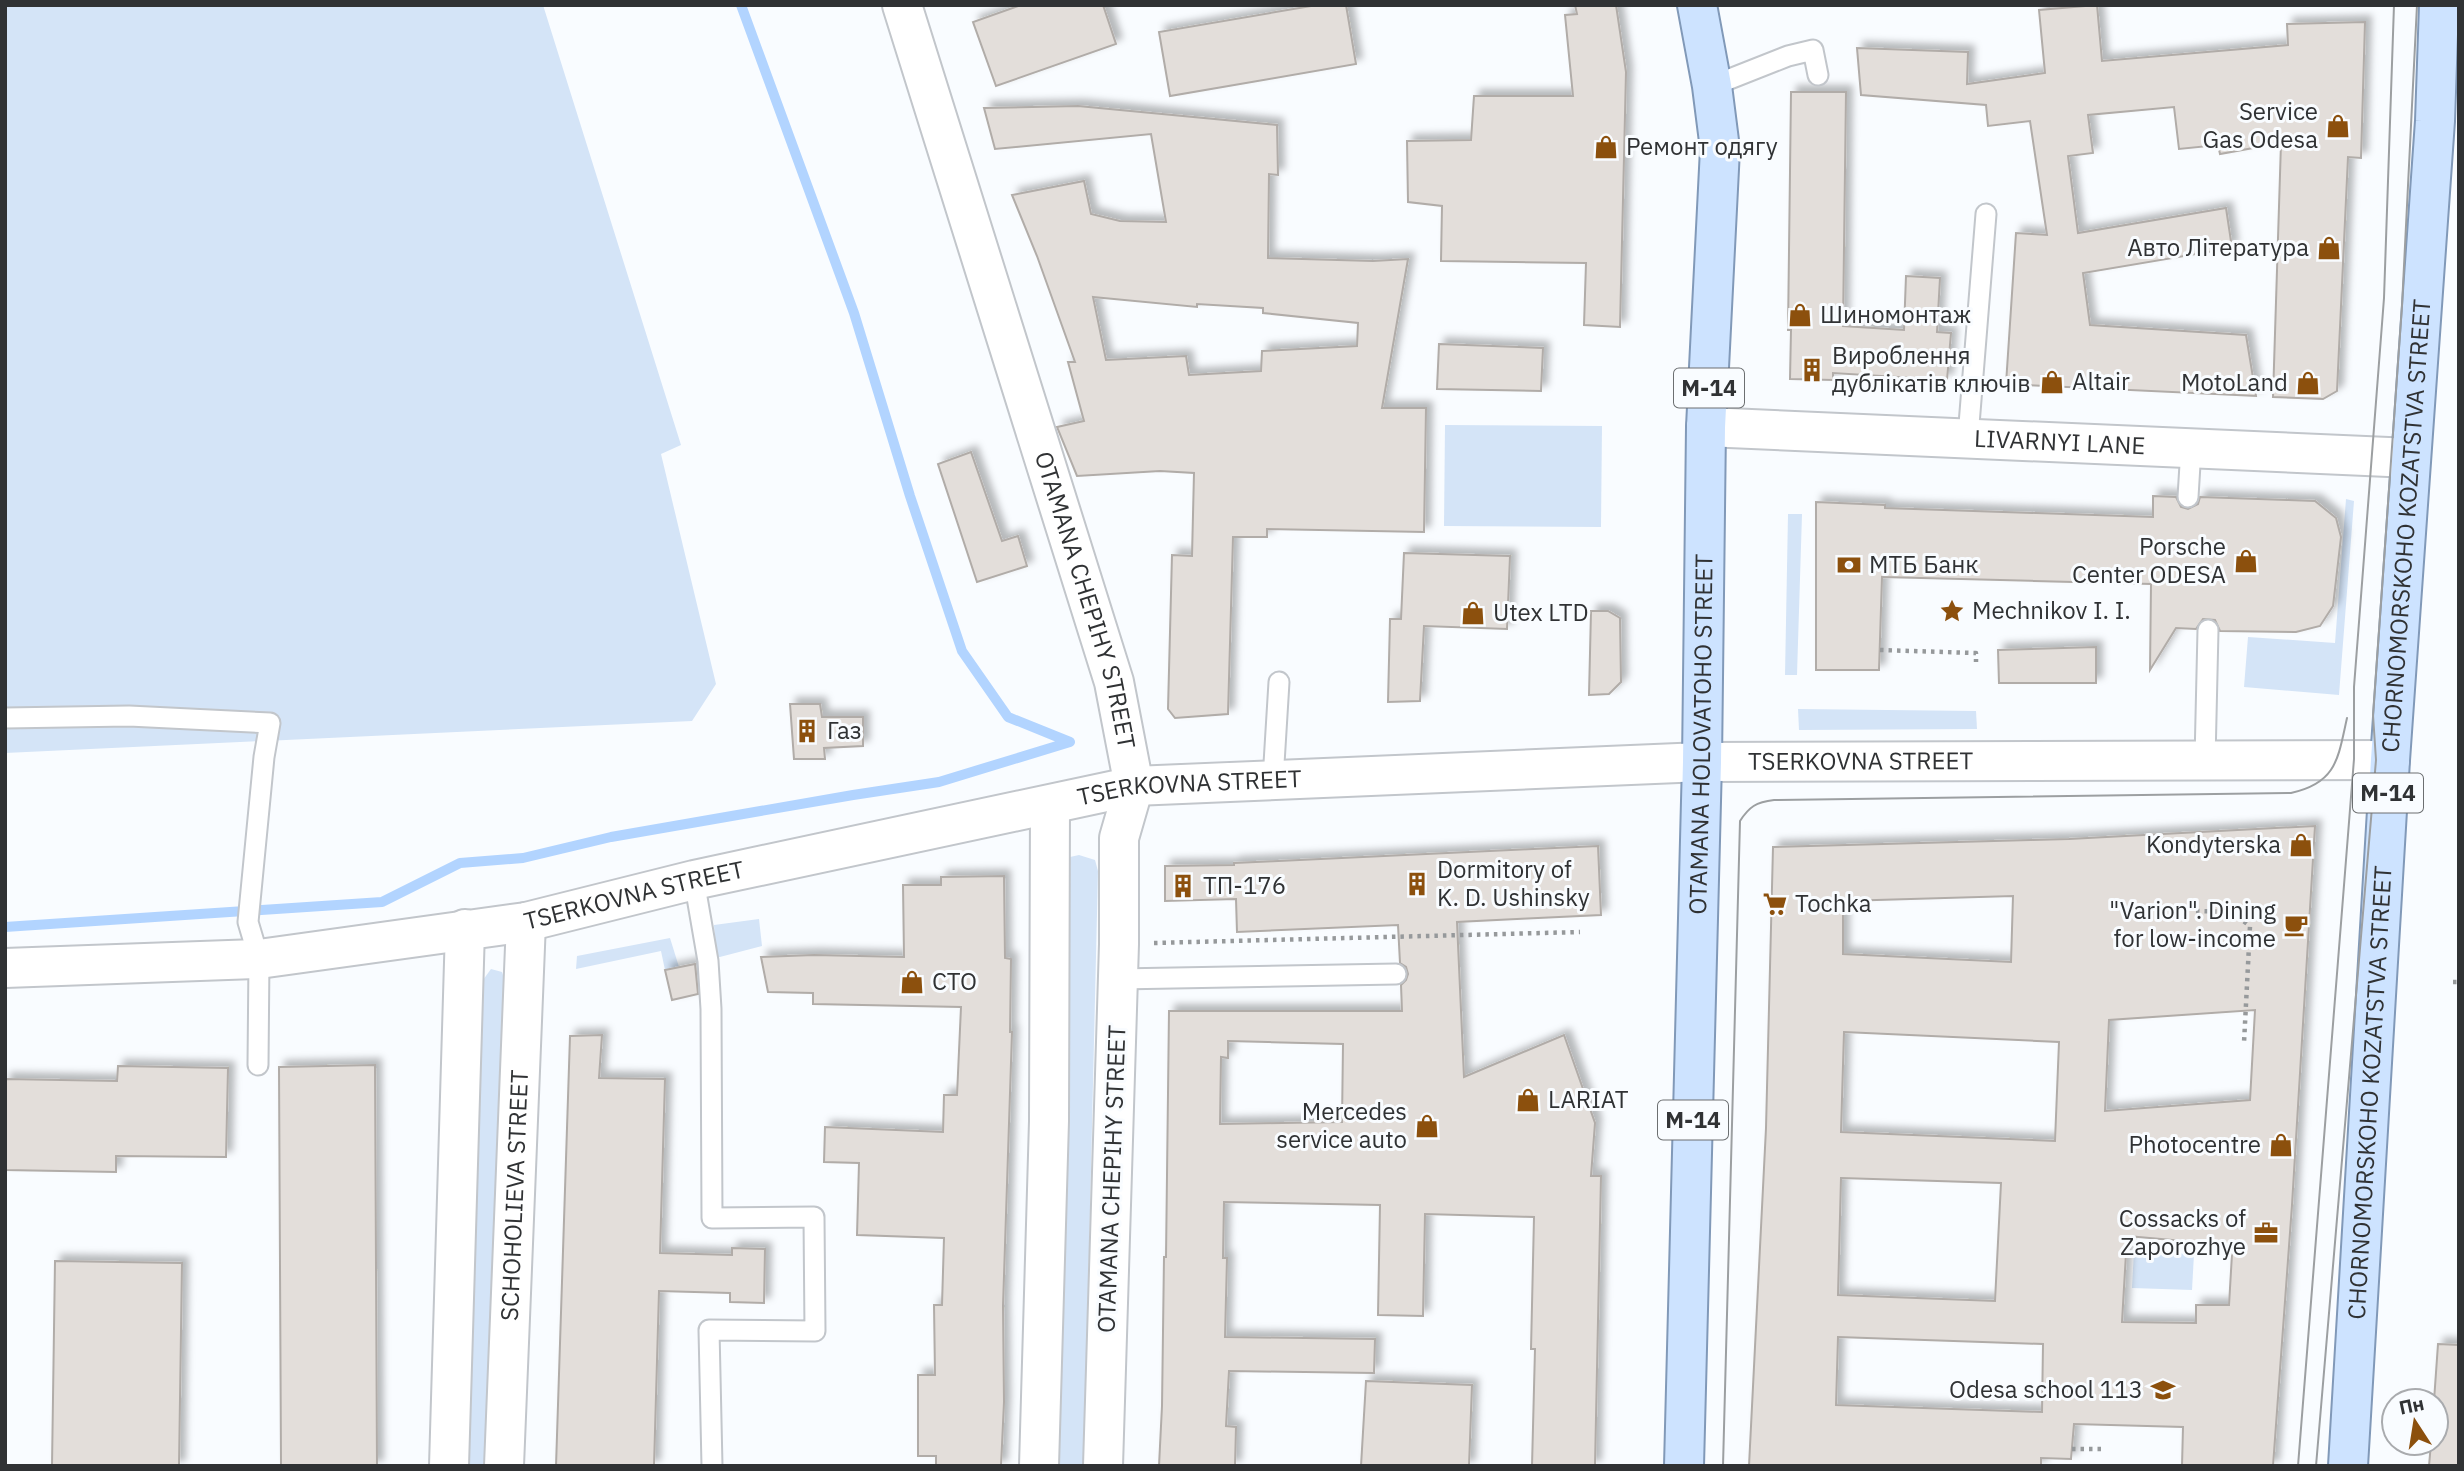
<svg xmlns="http://www.w3.org/2000/svg" width="2464" height="1471" font-family="'IBM Plex Sans',sans-serif">
<style>
.green{fill:#d4e4f7}
.lines{fill:none;stroke-linecap:round;stroke-linejoin:round}
.stream{stroke:#b2d4ff;stroke-width:10}
.building{fill:#e3deda;stroke:#b1aca8;stroke-width:2;fill-rule:evenodd;filter:url(#shadow)}
.service-casing{stroke:#c2c6cb;stroke-width:23}
.minor-casing{stroke:#c2c6cb;stroke-width:42}
.primary-casing{stroke:#8199b8;stroke-width:42}
.path{stroke:#96999b;stroke-width:4.5;stroke-dasharray:3.5 5;stroke-linecap:butt}
.service{stroke:#fff;stroke-width:19}
.minor{stroke:#fff;stroke-width:38}
.primary{stroke:#cde3ff;stroke-width:38}
.tram{stroke:#9c9fa1;stroke-width:2}
.labels{text-anchor:middle;stroke-width:6;stroke-linejoin:round;paint-order:stroke}
.shield{fill:#f9fcff;stroke:#6c6f71;stroke-width:2}
.shield-label{font-size:23px;font-weight:bold;fill:#303234}
.poi-label{font-size:24px;fill:#303234;stroke:#f9fcff;text-anchor:start}
.street-label{font-size:24px;fill:#303234;stroke:#f9fcff}
</style>
<defs>
<filter id="shadow"><feDropShadow dx="6" dy="-6" stdDeviation="3.5" flood-color="#0004"/></filter>
</defs>
<rect width="100%" height="100%" fill="#f9fcff"/>
<g class="green">
<path d="M5,5H543L681,445L661,454L716,684L692,721L5,753Z"/>
<path d="M1445,425L1602,426L1601,527L1444,526Z"/>
<path d="M2346,499L2354,501L2339,695L2244,687L2248,637L2335,643Z"/>
<path d="M1788,514H1802L1797,675H1785Z"/>
<path d="M1798,709L1976,711L1977,729L1799,730Z"/>
<path d="M1079,855L1095,860L1098,871L1084,1466H1046L1061,859Z"/>
<path d="M759,919L762,946L716,958L714,925Z"/>
<path d="M670,938L679,967L665,970L661,951L576,969L577,956Z"/>
<path d="M491,969L502,972L508,990L497,1466H467L479,993L483,980Z"/>
<path d="M2134,1251L2194,1254L2192,1290L2132,1288Z"/>
</g>
<g class="lines">
<path class="stream" d="M5,927L382,902L460,863L523,858L611,837L853,795L939,782L1070,742L1008,717L962,651L910,496L854,313L741,5"/>
</g>
<g class="building">
<path d="M1021,5H1103L1116,44L996,86L973,22Z"/>
<path d="M1317,5H1346L1356,64L1170,96L1159,32Z"/>
<path d="M1575,5H1616L1626,72L1620,327L1584,325L1586,263L1441,261L1442,206L1408,202L1407,141L1471,140L1474,96H1573L1565,15L1577,14Z"/>
<path d="M2097,5L2102,61L2288,45L2287,24L2365,22L2361,158L2348,157L2337,391L2323,399L2273,397L2281,143L2220,154L2218,145L2179,149L2174,107L2088,115L2093,153L2068,156L2078,233L2226,208L2232,248L2083,273L2090,325L2246,335L2256,396L2006,384L2016,233L2047,235L2030,121L1988,126L1986,105L1861,95L1857,48L1968,52L1967,84L2045,73L2039,10Z"/>
<path d="M1791,92H1846L1843,326L1904,330L1906,276L1940,278L1937,332L1951,333L1947,380L1833,373V380L1790,379L1791,330H1788Z"/>
<path d="M1078,106L1277,125L1278,175L1269,174L1268,258L1373,261L1408,259L1382,408H1426L1424,532L1267,529V537H1233L1228,714L1175,718L1168,709L1172,555L1192,556L1194,473L1160,471L1077,476L1057,427L1084,421L1068,362H1075L1037,256L1012,195L1084,181L1091,214L1120,221L1166,222L1151,134L995,149L984,108ZM1093,297L1197,307V304L1263,308V313L1358,323L1357,346L1262,351L1261,371L1189,375L1186,356L1106,360Z"/>
<path d="M1439,344L1543,348L1541,391L1437,389Z"/>
<path d="M971,452L1002,541L1018,536L1027,566L977,582L938,464Z"/>
<path d="M2153,496L2176,497L2181,507L2188,509L2198,504L2200,497L2315,501L2336,518L2341,537L2333,606L2320,626L2296,632L2220,631L2215,620L2203,619L2196,629L2176,628L2150,670L2151,584L1882,577L1879,670H1816V502L1885,505V508L2153,517Z"/>
<path d="M1404,553L1510,556L1507,629L1424,626L1420,701L1388,702L1390,619H1401Z"/>
<path d="M1591,611H1608L1620,618L1621,682L1609,694L1589,695Z"/>
<path d="M2096,647V683H1999L1998,650Z"/>
<path d="M790,704H820L822,717H863V746L824,748L825,759H794Z"/>
<path d="M2315,826L2292,1205L2273,1466H2182L2183,1427L2074,1424L2071,1459L2041,1458V1466H1749L1766,1128L1773,847L2069,839ZM2013,896L2011,962L1843,954V901ZM2255,1010L2250,1100L2105,1111L2109,1020ZM1844,1032L2059,1042L2055,1141L1841,1132ZM1841,1178L2001,1183L1995,1301L1838,1295ZM2127,1236L2228,1245V1254H2232L2229,1305H2196V1323L2122,1322ZM1838,1337L2043,1344L2042,1412L1836,1405Z"/>
<path d="M1598,846L1601,915L1457,922L1464,1077L1564,1035L1595,1123L1591,1176H1601L1595,1466H1532L1535,1349H1531L1534,1217L1425,1214L1423,1316L1378,1315L1380,1205L1224,1202L1223,1258H1227L1225,1337L1375,1339L1374,1373L1229,1371L1226,1426L1236,1427L1235,1466H1159L1162,1406L1164,1257H1166L1169,1011H1402L1401,985L1406,980L1408,974L1406,967L1400,963L1398,925L1237,932L1236,899L1165,901V866L1234,865V863ZM1228,1041L1343,1044L1342,1122L1220,1124L1221,1057L1228,1058Z"/>
<path d="M1004,876L1005,958L1011,959L1010,1032H1012L1003,1306L1004,1402L1001,1466H936V1456H918V1375H935L934,1305H942L944,1238L857,1235L859,1163L824,1162L825,1127L943,1132L944,1095H957L961,1007L813,1004V993L768,992L761,957L814,955L904,957L903,885H941V877Z"/>
<path d="M695,964L698,994L672,1000L665,970Z"/>
<path d="M602,1035L599,1078L665,1079L660,1253L732,1255V1248L765,1249L764,1303L730,1302V1293L659,1291L654,1466H556L570,1036Z"/>
<path d="M375,1065L377,1466H281L279,1067Z"/>
<path d="M118,1066L228,1068L226,1157L116,1156V1172L5,1170V1079L117,1081Z"/>
<path d="M55,1261L182,1263L179,1466H52Z"/>
<path d="M2438,1344L2459,1345V1466H2429L2431,1443H2436V1401H2434Z"/>
<path d="M1366,1381L1472,1385L1469,1466H1361Z"/>
</g>
<g class="lines">
<g class="service-casing">
<g id="service">
<path d="M1712,86L1788,56L1813,50L1818,75"/>
<path d="M1968,437L1986,214"/>
<path d="M2188,497L2191,448"/>
<path d="M5,718L129,716L270,723L264,757L248,922L259,959L258,1065"/>
<path d="M2205,760L2208,630"/>
<path d="M1273,780L1279,682"/>
<path d="M694,880L708,961L711,1009L712,1218L814,1217L815,1331L709,1330L712,1466"/>
<path d="M1118,979L1396,974"/>
</g>
</g>
<g class="minor-casing">
<g id="minor">
<path id="s1" d="M902,5L1114,682L1134,786L1119,838V944L1103,1466"/>
<path id="s2" d="M1706,427L2411,458"/>
<path id="s3" d="M5,968L259,959L526,922L694,880L1134,786L1702,762L2390,760"/>
<path d="M449,1466L465,929"/>
<path id="s4" d="M504,1466L526,922"/>
<path d="M1039,1466L1049,1121L1050,805"/>
</g>
</g>
<g class="primary-casing">
<g id="primary">
<path id="s5" d="M1684,1466L1702,762L1706,427L1720,149L1712,86L1697,5"/>
<path id="s6" d="M2348,1466L2390,760L2435,121L2439,5"/>
</g>
</g>
<g class="path">
<path d="M1880,650L1976,653V662"/>
<path d="M2196,911L2231,912L2250,926L2244,1043"/>
<path d="M1154,943L1580,932"/>
<path d="M2453,982H2459"/>
<path d="M2072,1449H2106"/>
</g>
<use href="#service" class="service"/>
<use href="#minor" class="minor"/>
<use href="#primary" class="primary"/>
<g class="tram">
<path d="M1723,1466L1740,821C1749,807 1756,802 1774,800L2291,793C2337,783 2338,758 2347,718"/>
<path d="M2298,1466L2354,759V687L2384,298L2394,5"/>
<path d="M2316,1466L2376,760L2373,715L2402,306L2417,5"/>
</g>
</g>
<defs>
<g id="shop-bare" transform="scale(1.89)"><path d="M-5-2.5h2.3a2.7 3.5 0 0 1 5.4 0H5L5.5 6h-11ZM-1.5-2.5h3a1.5 2.3 0 0 0-3 0Z" fill="#8c500d" stroke="#f9fcff" stroke-width="2.5" paint-order="stroke"/></g>
<g id="building-bare" transform="scale(1.89)"><path d="M-4-6H4V6H1V3H-1V6H-4ZM-2.5-4.3h1.7v1.8h-1.7ZM.8-4.3h1.7v1.8H.8ZM-2.5-1h1.7V.8h-1.7ZM.8-1h1.7V.8H.8Z" fill="#8c500d" stroke="#f9fcff" stroke-width="2.5" paint-order="stroke"/></g>
<g id="bank-bare" transform="scale(1.89)"><path d="M-6-4H6V4H-6ZM0-2.3a2.3 2.3 0 1 0 0 4.6a2.3 2.3 0 1 0 0-4.6Z" fill="#8c500d" stroke="#f9fcff" stroke-width="2.5" paint-order="stroke"/></g>
<g id="sight-bare" transform="scale(1.89)"><path d="M0-6L1.8-2.2L6-1.7L2.9 1.2L3.7 5.4L0 3.3L-3.7 5.4L-2.9 1.2L-6-1.7L-1.8-2.2Z" fill="#8c500d" stroke="#f9fcff" stroke-width="2.5" paint-order="stroke"/></g>
<g id="supermarket-bare" transform="scale(1.89)"><path d="M-6-5.5h2.5l.6 2H6L4.5 2H-2.5L-4.4-4H-6ZM-1.5 3.2a1.3 1.3 0 1 0 .1 0ZM3 3.2a1.3 1.3 0 1 0 .1 0Z" fill="#8c500d" stroke="#f9fcff" stroke-width="2.5" paint-order="stroke"/></g>
<g id="cafe-bare" transform="scale(1.89)"><path d="M-5.5-4.5H6V0H3Q3 3.5 0 3.5H-2.5Q-5.5 3.5-5.5 0ZM3-3.2v2h1.7v-2ZM-6 4.5H4V6H-6Z" fill="#8c500d" stroke="#f9fcff" stroke-width="2.5" paint-order="stroke"/></g>
<g id="office-bare" transform="scale(1.89)"><path d="M-6-3h4V-5.5h4V-3h4V5H-6ZM-1-4.5V-3h2v-1.5ZM-6 0V1H6V0Z" fill="#8c500d" stroke="#f9fcff" stroke-width="2.5" paint-order="stroke"/></g>
<g id="school-bare" transform="scale(1.89)"><path d="M0-5L7-2L0 1L-7-2ZM-4 1L0 2.5L4 1V4Q0 6-4 4Z" fill="#8c500d" stroke="#f9fcff" stroke-width="2.5" paint-order="stroke"/></g>
</defs>
<g fill-rule="evenodd">
<use href="#shop-bare" x="2338" y="126"/>
<use href="#shop-bare" x="1606" y="147"/>
<use href="#shop-bare" x="2329" y="248"/>
<use href="#shop-bare" x="1800" y="315"/>
<use href="#building-bare" x="1812" y="370"/>
<use href="#shop-bare" x="2052" y="382"/>
<use href="#shop-bare" x="2308" y="383"/>
<use href="#shop-bare" x="2246" y="561"/>
<use href="#bank-bare" x="1849" y="565"/>
<use href="#sight-bare" x="1952" y="611"/>
<use href="#shop-bare" x="1473" y="613"/>
<use href="#building-bare" x="807" y="731"/>
<use href="#shop-bare" x="2301" y="845"/>
<use href="#building-bare" x="1417" y="884"/>
<use href="#building-bare" x="1183" y="886"/>
<use href="#supermarket-bare" x="1775" y="904"/>
<use href="#cafe-bare" x="2296" y="925"/>
<use href="#shop-bare" x="912" y="982"/>
<use href="#shop-bare" x="1528" y="1100"/>
<use href="#shop-bare" x="1427" y="1126"/>
<use href="#shop-bare" x="2281" y="1145"/>
<use href="#office-bare" x="2266" y="1233"/>
<use href="#school-bare" x="2163" y="1390"/>
</g>
<g class="labels">
<g class="shield">
<rect x="1674" y="368.5" width="70" height="39" rx="5"/>
<rect x="2353" y="773.5" width="70" height="39" rx="5"/>
<rect x="1658" y="1100.5" width="70" height="39" rx="5"/>
</g>
<g class="shield-label">
<text x="1709" y="396">М-14</text>
<text x="2388" y="801">М-14</text>
<text x="1693" y="1128">М-14</text>
</g>
<g class="poi-label">
<text x="2318" y="120" text-anchor="end">Service<tspan x="2318" dy="28">Gas Odesa</tspan></text>
<text x="1626" y="155">Ремонт одягу</text>
<text x="2309" y="256" text-anchor="end">Авто Література</text>
<text x="1820" y="323">Шиномонтаж</text>
<text x="1832" y="364">Вироблення<tspan x="1832" dy="28">дублікатів ключів</tspan></text>
<text x="2072" y="390">Altair</text>
<text x="2288" y="391" text-anchor="end">MotoLand</text>
<text x="2226" y="555" text-anchor="end">Porsche<tspan x="2226" dy="28">Center ODESA</tspan></text>
<text x="1869" y="573">МТБ Банк</text>
<text x="1972" y="619">Mechnikov I. І.</text>
<text x="1493" y="621">Utex LTD</text>
<text x="827" y="739">Газ</text>
<text x="2281" y="853" text-anchor="end">Kondyterska</text>
<text x="1437" y="878">Dormitory of<tspan x="1437" dy="28">K. D. Ushinsky</tspan></text>
<text x="1203" y="894">ТП-176</text>
<text x="1795" y="912">Tochka</text>
<text x="2276" y="919" text-anchor="end">"Varion". Dining<tspan x="2276" dy="28">for low-income</tspan></text>
<text x="932" y="990">СТО</text>
<text x="1548" y="1108">LARIAT</text>
<text x="1407" y="1120" text-anchor="end">Mercedes<tspan x="1407" dy="28">service auto</tspan></text>
<text x="2261" y="1153" text-anchor="end">Photocentre</text>
<text x="2246" y="1227" text-anchor="end">Cossacks of<tspan x="2246" dy="28">Zaporozhye</tspan></text>
<text x="2143" y="1398" text-anchor="end">Odesa school 113</text>
</g>
<g class="street-label">
<text dy="8" stroke="none"><textPath href="#s2" startOffset="354">LIVARNYI LANE</textPath></text>
<text dy="8" stroke="none"><textPath href="#s6" startOffset="942">CHORNOMORSKOHO KOZATSTVA STREET</textPath></text>
<text dy="8" stroke="none"><textPath href="#s1" startOffset="623">OTAMANA CHEPIHY STREET</textPath></text>
<text dy="8" stroke="none"><textPath href="#s5" startOffset="732">OTAMANA HOLOVATOHO STREET</textPath></text>
<text dy="8" stroke="none"><textPath href="#s3" startOffset="1874">TSERKOVNA STREET</textPath></text>
<text dy="8" stroke="none"><textPath href="#s3" startOffset="1202">TSERKOVNA STREET</textPath></text>
<text dy="8" stroke="none"><textPath href="#s3" startOffset="635">TSERKOVNA STREET</textPath></text>
<text dy="8" stroke="none"><textPath href="#s6" startOffset="374">CHORNOMORSKOHO KOZATSTVA STREET</textPath></text>
<text transform="translate(1112 1179) rotate(-88)" y="8">OTAMANA CHEPIHY STREET</text>
<text dy="8" stroke="none"><textPath href="#s4" startOffset="271">SCHOHOLIEVA STREET</textPath></text>
</g>
</g>
<rect width="2464" height="1471" fill="none" stroke="#303234" stroke-width="14"/>
<g transform="translate(2415 1422) rotate(348)"><circle r="33" fill="#f9fcff" stroke="#a9abae" stroke-width="2"/>
<path d="M0-5L12 26L0 18L-12 26Z" fill="#8c500d"/>
<text y="-10" font-size="19" font-weight="bold" text-anchor="middle" fill="#303234">Пн</text>
</g>
</svg>
